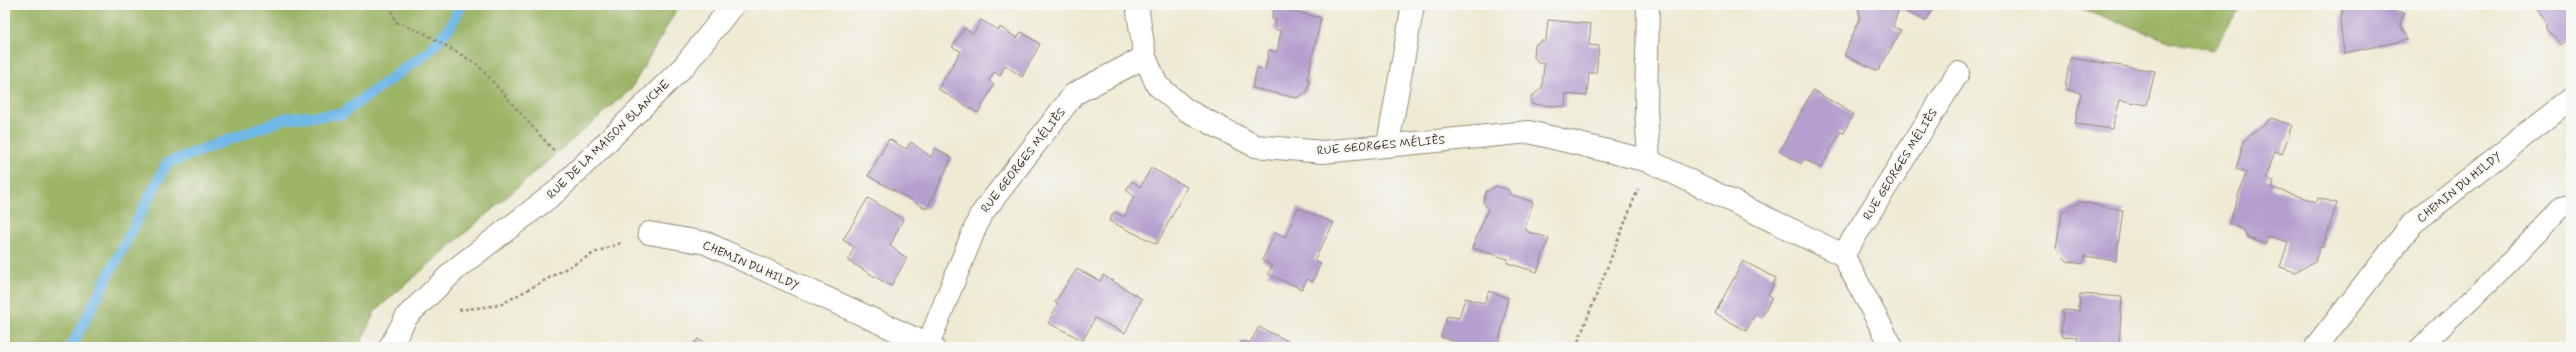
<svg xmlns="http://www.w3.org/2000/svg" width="2576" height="352" font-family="Mynerve,sans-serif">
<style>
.forest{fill:#9bb466;stroke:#6b6f42}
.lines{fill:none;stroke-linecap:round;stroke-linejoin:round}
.stream{stroke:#6fb8e7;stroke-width:11}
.building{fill:#b59fce}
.service-casing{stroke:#948a78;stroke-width:21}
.minor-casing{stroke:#948a78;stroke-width:24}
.path{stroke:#948a78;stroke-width:2.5;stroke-dasharray:3 3;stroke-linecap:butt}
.service{stroke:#fff;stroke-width:19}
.minor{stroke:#fff;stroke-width:22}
.labels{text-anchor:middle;stroke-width:4;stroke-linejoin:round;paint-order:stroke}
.street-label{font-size:12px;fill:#3b2a1e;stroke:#f6f6f2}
</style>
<rect width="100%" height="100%" fill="#f6f6f2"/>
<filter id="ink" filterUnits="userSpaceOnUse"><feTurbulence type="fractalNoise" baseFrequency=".025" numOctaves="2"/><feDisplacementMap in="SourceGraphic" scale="8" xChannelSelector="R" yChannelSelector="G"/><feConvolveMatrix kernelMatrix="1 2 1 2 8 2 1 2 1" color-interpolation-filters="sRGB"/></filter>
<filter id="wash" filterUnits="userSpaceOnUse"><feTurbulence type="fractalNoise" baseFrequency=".012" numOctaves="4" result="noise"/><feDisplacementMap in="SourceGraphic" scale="16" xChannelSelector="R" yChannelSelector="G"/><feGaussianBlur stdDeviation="0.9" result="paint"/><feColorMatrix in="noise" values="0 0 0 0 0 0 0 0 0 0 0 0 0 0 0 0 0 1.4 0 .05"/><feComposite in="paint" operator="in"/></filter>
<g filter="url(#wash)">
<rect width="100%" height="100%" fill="#eeead3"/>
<g class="forest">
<path d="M5,5H679L631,89L375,311L359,347H5Z"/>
<path d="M2073,5H2241L2213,50L2179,45Z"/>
</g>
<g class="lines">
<path class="stream" d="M71,347L167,163L286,118L342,114L429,51L450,27L461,5"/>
</g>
<g id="blocks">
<g class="building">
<path d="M1858,5H1935L1926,21L1899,8L1893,27L1901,31L1878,71L1844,55L1860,18Z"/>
<path d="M2344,5H2397L2396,12H2404L2400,23L2407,40L2344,53L2340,22Z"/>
<path d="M2533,5H2571V36L2561,44L2548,31V22Z"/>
<path d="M1274,7L1321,18L1307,79L1310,80L1307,92L1297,98L1252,88L1257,68L1265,70L1269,50L1277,52L1281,31L1274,29L1276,20L1272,19Z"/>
<path d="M981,20L999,30L1000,27L1017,38L1021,32L1040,44L1022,77L1005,65L1000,76L994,72L989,81L994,85L978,113L938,89L961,51L952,47L965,28L973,34Z"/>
<path d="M1548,20L1591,24L1589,45L1599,46L1596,73H1589L1587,96L1566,94L1565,107L1531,104V97L1542,88L1544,64L1539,63L1534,57L1535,45L1541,41H1546Z"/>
<path d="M2070,58L2155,71L2147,105L2120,100L2112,129L2075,124L2081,93L2065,89Z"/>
<path d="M1813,90L1853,114L1844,133L1840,132L1821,168L1804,159L1801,164L1780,151Z"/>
<path d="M2271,118L2292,125L2282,154L2275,151L2266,179L2274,181L2272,188L2317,202L2318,198L2337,203L2323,247L2320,246L2315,262L2295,272L2280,267L2288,242L2268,236L2266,244L2248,238L2243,229L2229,224L2246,172L2236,169L2244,141Z"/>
<path d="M889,139L906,149L911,142L931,157L935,148L952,158L927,209L868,176Z"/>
<path d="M1151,168L1187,187L1157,244L1109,221L1114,212L1124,217L1134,196L1126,190L1132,181L1140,187Z"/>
<path d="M1496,186L1509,190V194L1533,202L1525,228L1528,232L1549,238L1537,272L1507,263L1508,259L1472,248L1488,209L1483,202L1486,192Z"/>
<path d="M868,198L903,219L890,246L907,258L891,286L848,261L854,247L843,240Z"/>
<path d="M2081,202L2123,210L2116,261L2085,256L2083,264L2067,261L2056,248L2062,213Z"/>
<path d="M1298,208L1334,223L1314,260L1321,263L1312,282L1307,279L1302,289L1268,274L1272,266L1262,260L1276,232L1285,237Z"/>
<path d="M1743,261L1776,278L1768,295L1772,297L1762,317L1755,315L1746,331L1715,313Z"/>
<path d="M1077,269L1100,281L1103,275L1142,299L1125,333L1095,318L1083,340L1048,323L1058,304L1055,302Z"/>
<path d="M1489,291L1508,298L1498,347H1455L1454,342L1441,337L1447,316L1459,318L1465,298L1484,303Z"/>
<path d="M2080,294L2122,297L2119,347H2077L2078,337L2061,336L2063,310L2079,311Z"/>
<path d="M1259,327L1300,347H1239L1242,341L1250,343Z"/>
<path d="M698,339L709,347H690Z"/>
</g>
</g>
</g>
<g filter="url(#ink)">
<use href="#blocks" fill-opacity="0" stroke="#948a78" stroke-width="1"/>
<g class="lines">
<g class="service-casing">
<path id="service" d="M2420,347L2491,281L2562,207L2571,205"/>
</g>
<g class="minor-casing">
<g id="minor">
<path d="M1139,5L1138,12L1145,57L1157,85L1186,110L1255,146L1323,152L1529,132L1649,161L1843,255L1892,347"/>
<path d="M1648,5L1646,108L1649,161"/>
<path d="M1388,144L1413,5"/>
<path d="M649,233L706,243L933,347"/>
<path d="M1843,255L1958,73"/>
<path d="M390,347L407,316L457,268L556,192L684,66L733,5"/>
<path d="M927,347L980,216L1074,94L1145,57"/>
<path d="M2316,347L2413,223L2571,99"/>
</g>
</g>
<g class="path">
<path d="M390,5L396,22L424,33L477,64L555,152"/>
<path d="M459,310L500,305L596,252L621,243"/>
<path d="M1576,347L1638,189"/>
</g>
<use href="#service" class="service"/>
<use href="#minor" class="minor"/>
</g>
</g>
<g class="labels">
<g class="street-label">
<text transform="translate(608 139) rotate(-44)" y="4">RUE DE LA MAISON BLANCHE</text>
<text transform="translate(1381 145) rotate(-5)" y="4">RUE GEORGES MÉLIÈS</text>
<text transform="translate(1023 160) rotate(-52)" y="4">RUE GEORGES MÉLIÈS</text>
<text transform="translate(1900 164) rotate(-58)" y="4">RUE GEORGES MÉLIÈS</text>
<text transform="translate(2459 187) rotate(-39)" y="4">CHEMIN DU HILDY</text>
<text transform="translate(751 265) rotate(24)" y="4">CHEMIN DU HILDY</text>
</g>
</g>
<rect width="2576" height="352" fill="none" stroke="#f6f6f2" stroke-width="20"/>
</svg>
